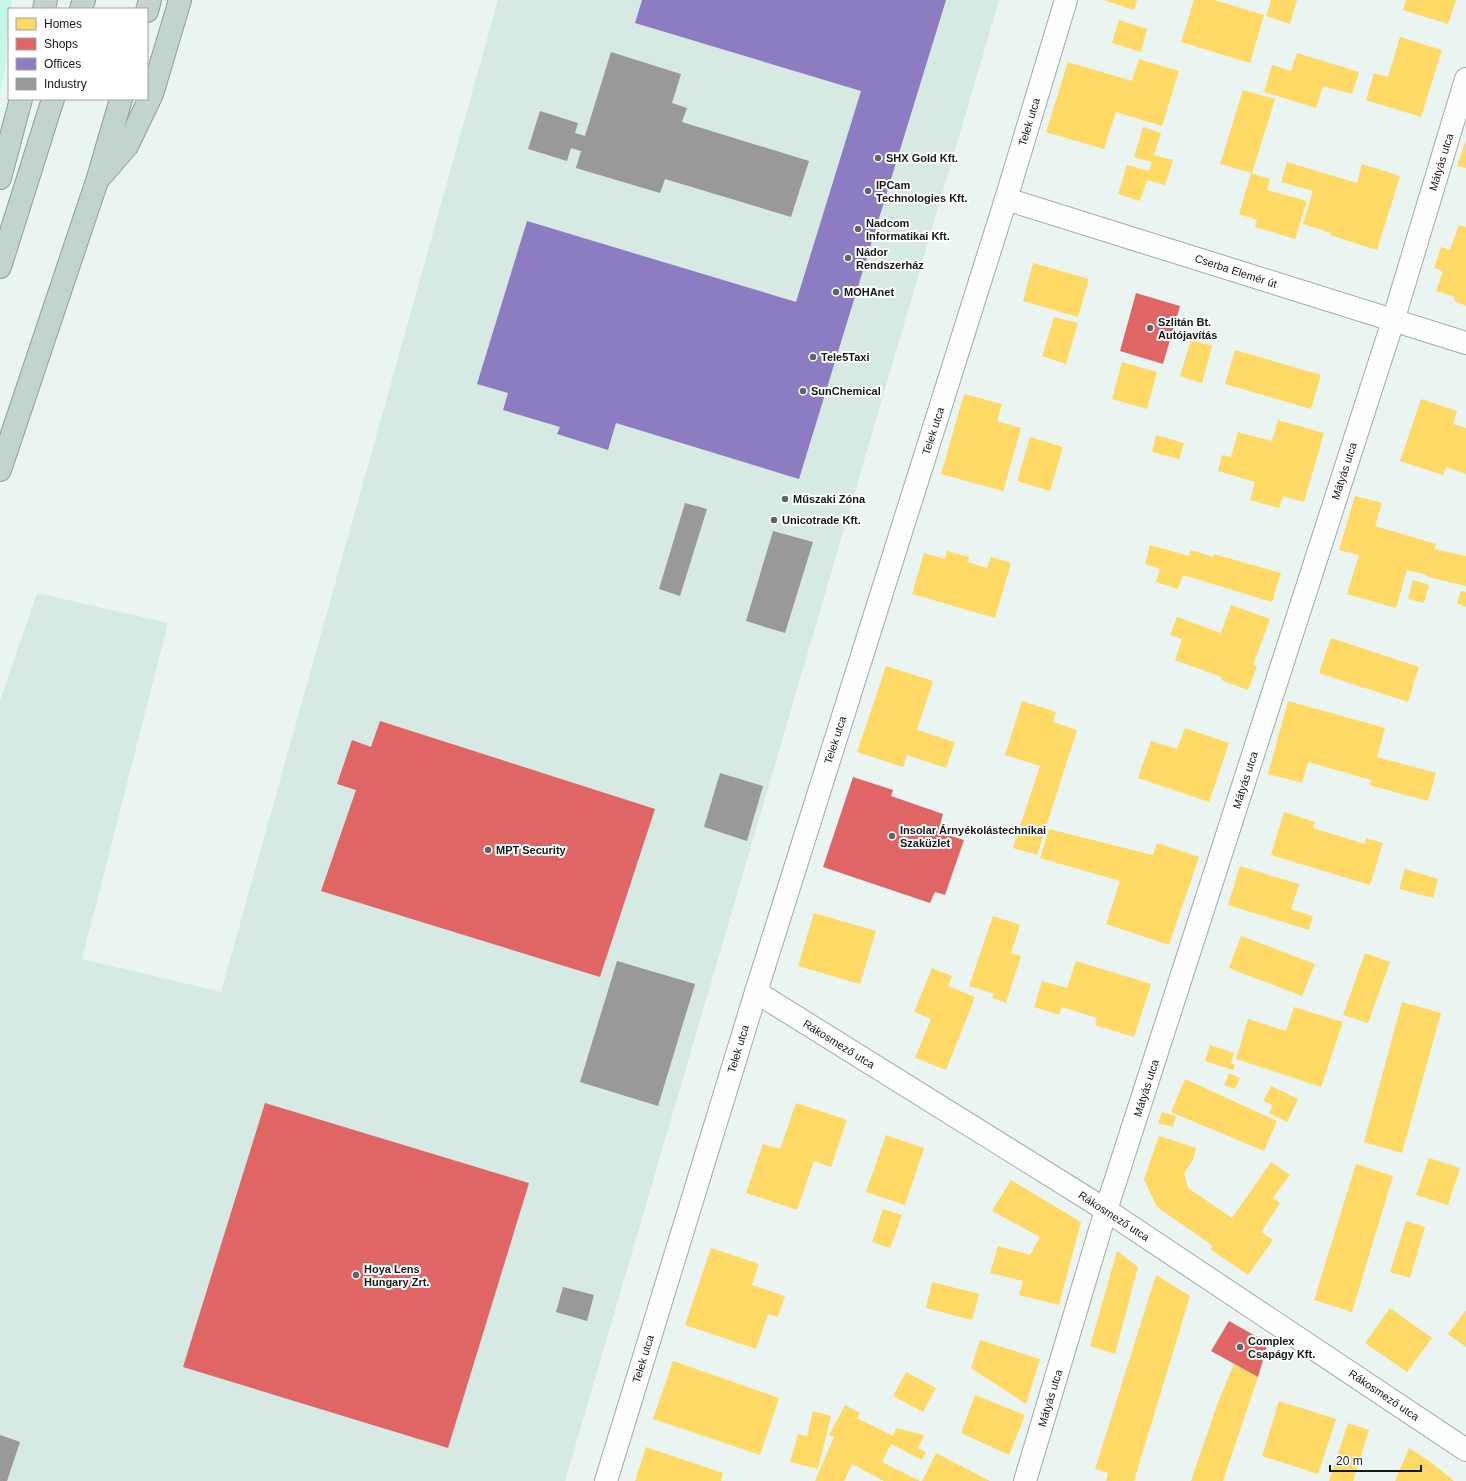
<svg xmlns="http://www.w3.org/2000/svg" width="1466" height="1481" font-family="Helvetica,sans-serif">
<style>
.built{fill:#d6e9e3}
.green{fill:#c4f7ea}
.homes{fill:#ffd966}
.shops{fill:#e06666}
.offices{fill:#8e7cc3}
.industry{fill:#999}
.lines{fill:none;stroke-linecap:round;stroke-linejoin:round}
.street-casing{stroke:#a1a9a7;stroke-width:24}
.highway-casing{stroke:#8ca09c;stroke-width:24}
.street{stroke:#fcfdfd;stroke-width:22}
.highway{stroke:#c3d3d0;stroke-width:22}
.poi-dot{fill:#5e6663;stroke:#fff;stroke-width:1.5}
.labels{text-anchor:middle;stroke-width:4;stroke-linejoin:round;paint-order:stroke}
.street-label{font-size:11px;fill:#121917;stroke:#fff}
.poi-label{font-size:11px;font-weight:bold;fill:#121917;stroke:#fff;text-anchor:start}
</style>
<rect width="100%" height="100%" fill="#eaf4f1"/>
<path class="built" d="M498,0H999L565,1481H0V701L37,593L168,623L82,959L221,992Z"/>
<path class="green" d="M0,0H12L11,9H9L5,69L0,94Z"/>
<g class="homes">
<path d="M1103,0H1137L1134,10Z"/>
<path d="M1194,0H1214L1264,15L1250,63L1181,42Z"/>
<path d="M1271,0H1297L1290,24L1266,16Z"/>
<path d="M1406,0H1456L1448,24L1403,10Z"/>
<path d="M1119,20L1147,29L1141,52L1112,43Z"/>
<path d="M1400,37L1442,50L1421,117L1366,100L1374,73L1388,77Z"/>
<path d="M1297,53L1359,72L1352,94L1323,86L1316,108L1264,92L1272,65L1291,71Z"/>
<path d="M1139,59L1179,71L1162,126L1116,112L1104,149L1046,132L1068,62L1132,81Z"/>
<path d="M1243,90L1275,99L1252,173L1220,164Z"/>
<path d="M1143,127L1161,133L1154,155L1173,160L1165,185L1147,180L1140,201L1118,194L1127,165L1149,171L1152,162L1134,157Z"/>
<path d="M1466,140V168L1457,166Z"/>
<path d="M1287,162L1357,183L1362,164L1400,176L1377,250L1330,235L1331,233L1303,224L1313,191L1281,182Z"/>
<path d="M1251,173L1270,179L1267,190L1307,201L1295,239L1255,227L1257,220L1239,214Z"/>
<path d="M1459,225L1466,227V306L1454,301L1455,297L1436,291L1443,271L1434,268L1441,247L1450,250Z"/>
<path d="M1033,263L1089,279L1078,317L1023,301Z"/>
<path d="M1054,317L1078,323L1066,364L1042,356Z"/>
<path d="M1191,340L1212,346L1202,383L1180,376Z"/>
<path d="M1235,350L1321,375L1311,409L1225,384Z"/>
<path d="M1122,362L1157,372L1147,409L1112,399Z"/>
<path d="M964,394L1002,404L997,421L1021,428L1003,491L941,474Z"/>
<path d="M1421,399L1457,411L1453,424L1466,428V474L1446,467L1443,475L1400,461Z"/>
<path d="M1278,420L1324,433L1304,502L1283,496L1279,508L1250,500L1255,482L1218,471L1222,455L1231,457L1238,432L1272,441Z"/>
<path d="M1156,435L1184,443L1179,459L1152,452Z"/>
<path d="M1030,437L1063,447L1050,491L1017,481Z"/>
<path d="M1355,496L1382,503L1375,526L1436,544L1434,549L1466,556V586L1428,577L1427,575L1407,570L1396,608L1347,594L1359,555L1339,550Z"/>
<path d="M1150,545L1189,556L1191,550L1213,557L1214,554L1281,573L1272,602L1183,575L1178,589L1156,582L1160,569L1145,564Z"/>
<path d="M947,551L969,557L968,562L987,568L991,557L1011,563L995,618L912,594L924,553L945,559Z"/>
<path d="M1413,580L1429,585L1424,603L1408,599Z"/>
<path d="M1461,591L1466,592V607L1457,603Z"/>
<path d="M1231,605L1270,619L1253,665L1257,666L1248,690L1221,680L1222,677L1175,660L1182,639L1170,635L1177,617L1221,633Z"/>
<path d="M1331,638L1419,667L1408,702L1319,673Z"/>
<path d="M886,666L933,681L917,730L955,742L946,768L907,755L903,767L857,752Z"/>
<path d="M1022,701L1056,712L1053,722L1077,730L1037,855L1013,848L1040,766L1005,755Z"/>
<path d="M1288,701L1385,728L1377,757L1436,773L1428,801L1369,785L1371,780L1308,762L1302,783L1268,774Z"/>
<path d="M1185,728L1229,743L1209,802L1138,778L1151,741L1177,749Z"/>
<path d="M1284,812L1315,822L1313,828L1365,844L1366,838L1383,843L1370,885L1271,855Z"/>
<path d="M1049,829L1153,855L1157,843L1199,857L1169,945L1106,924L1120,881L1040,858Z"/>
<path d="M1240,866L1299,884L1291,909L1313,916L1309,930L1228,905Z"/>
<path d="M1405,869L1438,879L1433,898L1399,889Z"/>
<path d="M814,913L876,931L860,984L798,966Z"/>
<path d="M993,916L1020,925L1011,953L1021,956L1006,1003L992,998L994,994L969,986Z"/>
<path d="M1241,936L1315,964L1302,996L1229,968Z"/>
<path d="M1365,953L1390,962L1368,1023L1343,1015Z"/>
<path d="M1076,961L1151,984L1134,1037L1095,1025L1097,1018L1062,1007L1059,1015L1034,1007L1042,981L1067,988Z"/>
<path d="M932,968L952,976L948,986L975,997L946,1070L915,1058L931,1019L914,1012Z"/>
<path d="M1402,1002L1441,1013L1402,1153L1364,1142Z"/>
<path d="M1294,1007L1343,1022L1321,1087L1236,1059L1248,1019L1286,1031Z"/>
<path d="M1210,1045L1234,1053L1231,1064L1235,1065L1233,1070L1205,1061Z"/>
<path d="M1229,1073L1240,1078L1235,1089L1224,1085Z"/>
<path d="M1185,1079L1277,1121L1264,1151L1171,1112Z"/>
<path d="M1271,1086L1298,1099L1287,1122L1269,1113L1273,1105L1263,1101Z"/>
<path d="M796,1103L847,1120L831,1167L814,1161L797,1210L746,1193L763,1144L780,1149Z"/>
<path d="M1162,1112L1176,1116L1173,1127L1158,1123Z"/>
<path d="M886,1135L924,1148L905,1205L866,1192Z"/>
<path d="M1159,1136L1196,1148L1193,1160L1184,1173L1188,1188L1232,1218L1271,1162L1290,1175L1273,1198L1280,1203L1261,1232L1273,1240L1248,1275L1210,1249L1213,1246L1157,1207L1144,1179Z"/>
<path d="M1429,1158L1460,1168L1448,1205L1416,1195Z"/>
<path d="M1356,1164L1393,1176L1352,1312L1314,1300Z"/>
<path d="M1011,1180L1081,1222L1059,1305L1019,1295L1023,1281L990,1273L998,1246L1030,1255L1040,1237L992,1211Z"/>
<path d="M883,1209L902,1215L890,1248L872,1242Z"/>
<path d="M1406,1221L1425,1227L1410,1278L1390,1272Z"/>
<path d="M711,1248L759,1264L752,1285L785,1296L778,1317L768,1314L756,1349L685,1325Z"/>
<path d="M1117,1251L1138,1267L1115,1354L1090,1346Z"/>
<path d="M1156,1275L1190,1296L1134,1481H1106L1108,1473L1095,1469Z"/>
<path d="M932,1282L979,1294L972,1320L926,1308Z"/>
<path d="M1390,1308L1432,1338L1407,1372L1365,1343Z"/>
<path d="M1466,1310V1347L1448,1334Z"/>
<path d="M980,1340L1040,1359L1026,1404L971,1368Z"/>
<path d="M673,1361L779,1398L760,1455L653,1419Z"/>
<path d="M1234,1364L1258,1377L1223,1481H1191L1218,1402Z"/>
<path d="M906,1372L936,1388L923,1412L893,1396Z"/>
<path d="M975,1395L1025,1415L1009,1455L961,1433Z"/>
<path d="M1279,1401L1336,1419L1318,1474L1262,1456Z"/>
<path d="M845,1405L860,1413L857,1418L893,1436L896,1428L924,1435L918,1448L926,1452L922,1460L891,1444L882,1462L920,1481H884L852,1464L844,1481H815L834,1437L829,1435Z"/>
<path d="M813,1411L831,1416L818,1469L790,1462L798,1434L807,1436Z"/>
<path d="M1348,1423L1369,1430L1353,1481H1329Z"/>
<path d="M646,1447L723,1473L721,1481H635Z"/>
<path d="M1409,1448L1432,1463L1454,1481H1395Z"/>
<path d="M936,1453L990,1481H922Z"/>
</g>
<g class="shops">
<path d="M1136,293L1180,306L1163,364L1120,351Z"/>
<path d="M380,721L655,809L600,977L321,891L356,790L337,784L352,740L371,747Z"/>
<path d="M853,777L893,790L891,796L943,814L938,832L964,840L945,895L935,892L930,903L823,867Z"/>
<path d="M265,1103L529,1183L448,1448L183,1367Z"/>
<path d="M1229,1321L1268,1343L1258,1377L1211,1351Z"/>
</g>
<path class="offices" d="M642,0H946L799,479L616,423L608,450L557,434L560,427L503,410L508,393L477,384L527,221L796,302L861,91L635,23Z"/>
<g class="industry">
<path d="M611,52L681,74L672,103L687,108L682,122L809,161L791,217L665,179L660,193L576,168L581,151L571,148L567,161L528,149L540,111L578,123L575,133L585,136Z"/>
<path d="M685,503L707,509L680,596L659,589Z"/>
<path d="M773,531L813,542L785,633L746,621Z"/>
<path d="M720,773L763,786L747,841L704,827Z"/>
<path d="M617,961L695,984L658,1106L580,1082Z"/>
<path d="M563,1287L594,1295L587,1321L556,1312Z"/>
<path d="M0,1435L20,1442L7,1481H0Z"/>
</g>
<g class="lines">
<g class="street-casing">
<g id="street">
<path d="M1006,199L1466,343"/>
<path d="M756,992L1106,1210L1466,1450"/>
<path d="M606,1481L756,992L1006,199L1066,0"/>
<path d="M1025,1481L1106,1210L1393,321L1466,79"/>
</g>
</g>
<g class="highway-casing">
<g id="highway">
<path d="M44,9L46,0"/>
<path d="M81,9L84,0"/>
<path d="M147,11L150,0"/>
<path d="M101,176L127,146L152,94L180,0"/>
<path d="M0,178L21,99"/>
<path d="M0,267L53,99"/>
<path d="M0,470L97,181L121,99"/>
</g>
</g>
<use href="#street" class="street"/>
<use href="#highway" class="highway"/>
</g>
<g class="poi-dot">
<circle cx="878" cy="158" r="4"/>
<circle cx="868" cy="191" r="4"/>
<circle cx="858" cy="229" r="4"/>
<circle cx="848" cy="258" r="4"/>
<circle cx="836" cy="292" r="4"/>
<circle cx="1150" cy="328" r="4"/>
<circle cx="813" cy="357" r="4"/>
<circle cx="803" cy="391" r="4"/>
<circle cx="785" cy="499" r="4"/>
<circle cx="774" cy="520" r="4"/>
<circle cx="892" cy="836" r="4"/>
<circle cx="488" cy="850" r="4"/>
<circle cx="356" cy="1275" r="4"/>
<circle cx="1240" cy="1347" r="4"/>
</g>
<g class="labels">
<g class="street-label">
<text transform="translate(1029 122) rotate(-73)" y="4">Telek utca</text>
<text transform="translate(1441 162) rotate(-73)" y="4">Mátyás utca</text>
<text transform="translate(1236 271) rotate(18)" y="4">Cserba Elemér út</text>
<text transform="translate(933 431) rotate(-72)" y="4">Telek utca</text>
<text transform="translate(1344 471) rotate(-72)" y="4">Mátyás utca</text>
<text transform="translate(835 740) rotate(-72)" y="4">Telek utca</text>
<text transform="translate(1245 780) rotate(-72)" y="4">Mátyás utca</text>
<text transform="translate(839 1044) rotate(32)" y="4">Rákosmező utca</text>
<text transform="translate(738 1049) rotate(-73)" y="4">Telek utca</text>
<text transform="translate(1146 1088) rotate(-72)" y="4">Mátyás utca</text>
<text transform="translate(1114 1216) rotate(33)" y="4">Rákosmező utca</text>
<text transform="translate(643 1359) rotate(-73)" y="4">Telek utca</text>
<text transform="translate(1384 1395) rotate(34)" y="4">Rákosmező utca</text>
<text transform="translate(1050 1398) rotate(-73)" y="4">Mátyás utca</text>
</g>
<g class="poi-label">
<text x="886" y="162">SHX Gold Kft.</text>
<text x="876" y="189">IPCam<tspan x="876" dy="13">Technologies Kft.</tspan></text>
<text x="866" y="227">Nadcom<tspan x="866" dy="13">Informatikai Kft.</tspan></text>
<text x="856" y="256">Nádor<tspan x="856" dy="13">Rendszerház</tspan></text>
<text x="844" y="296">MOHAnet</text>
<text x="1158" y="326">Szlitán Bt.<tspan x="1158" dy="13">Autójavítás</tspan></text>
<text x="821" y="361">Tele5Taxi</text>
<text x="811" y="395">SunChemical</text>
<text x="793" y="503">Műszaki Zóna</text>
<text x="782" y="524">Unicotrade Kft.</text>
<text x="900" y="834">Insolar Árnyékolástechnikai<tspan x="900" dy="13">Szaküzlet</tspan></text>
<text x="496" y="854">MPT Security</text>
<text x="364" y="1273">Hoya Lens<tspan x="364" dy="13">Hungary Zrt.</tspan></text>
<text x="1248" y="1345">Complex<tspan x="1248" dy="13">Csapágy Kft.</tspan></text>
</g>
</g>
<rect x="8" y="8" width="140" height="92" fill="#ffffff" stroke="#a0a3a2"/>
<rect x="16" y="18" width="20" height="12" fill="#ffd966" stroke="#a0a3a2"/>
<text x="44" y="28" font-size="12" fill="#121917">Homes</text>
<rect x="16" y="38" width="20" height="12" fill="#e06666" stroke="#a0a3a2"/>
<text x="44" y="48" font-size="12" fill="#121917">Shops</text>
<rect x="16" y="58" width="20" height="12" fill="#8e7cc3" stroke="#a0a3a2"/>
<text x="44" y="68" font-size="12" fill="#121917">Offices</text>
<rect x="16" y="78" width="20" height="12" fill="#999999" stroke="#a0a3a2"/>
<text x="44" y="88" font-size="12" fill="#121917">Industry</text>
<path d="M1330 1465v6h91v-6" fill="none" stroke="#121917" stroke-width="2"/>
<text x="1336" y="1465" font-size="12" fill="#121917" stroke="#ffffff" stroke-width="3" paint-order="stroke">20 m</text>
</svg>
